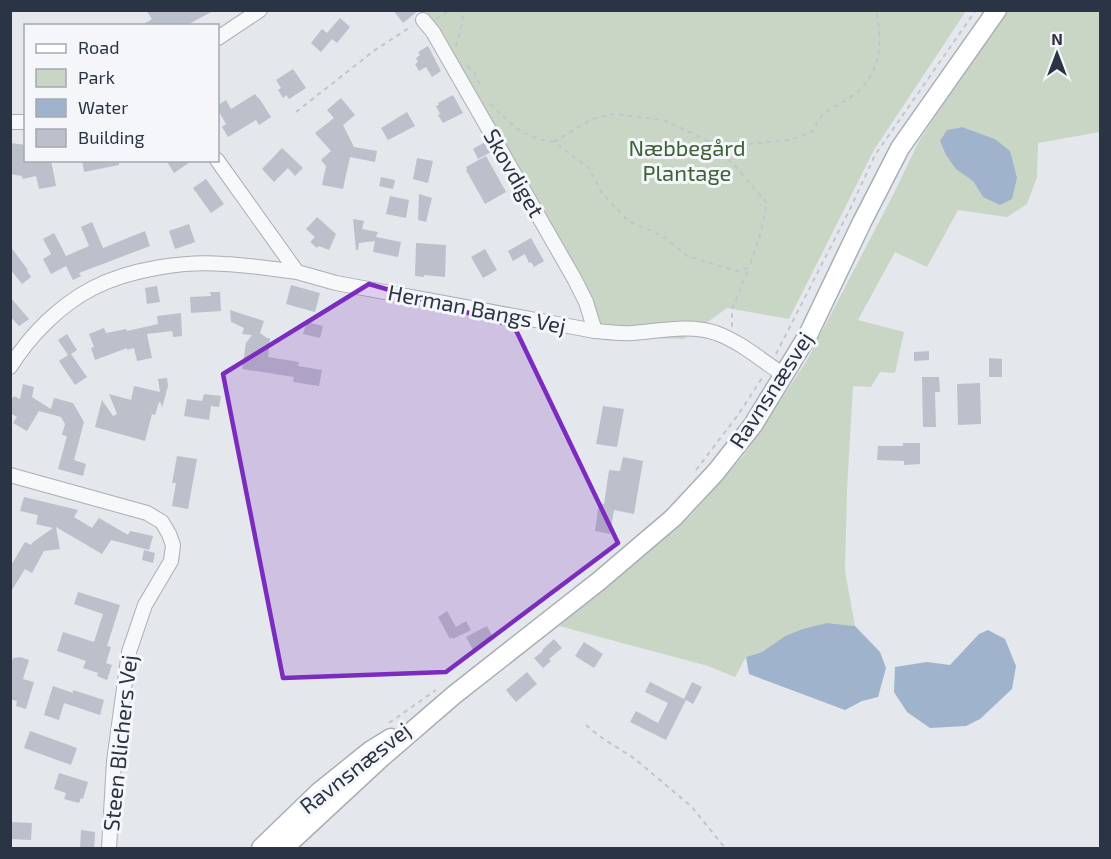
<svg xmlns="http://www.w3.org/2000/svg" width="1111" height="859" font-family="'Exo 2',sans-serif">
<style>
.green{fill:#c9d6c5;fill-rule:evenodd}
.water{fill:#9fb4cc}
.building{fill:#bbc0ca}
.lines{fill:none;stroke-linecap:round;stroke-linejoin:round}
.minor-casing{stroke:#a9aeb7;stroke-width:16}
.secondary-casing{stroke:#a9aeb7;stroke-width:21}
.path{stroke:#c2c5cb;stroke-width:2;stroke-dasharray:4.5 4.5;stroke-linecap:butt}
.minor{stroke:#f7f8fa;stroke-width:14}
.secondary{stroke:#fff;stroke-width:18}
.marked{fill:#7b2cbf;fill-opacity:0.2;stroke:#7b2cbf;stroke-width:4.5;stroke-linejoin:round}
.labels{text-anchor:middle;stroke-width:6;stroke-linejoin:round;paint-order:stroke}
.park-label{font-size:22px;fill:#3f6138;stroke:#f4f6f9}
.street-label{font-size:22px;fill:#2b3445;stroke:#f4f6f9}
</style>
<rect width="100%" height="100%" fill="#e4e7ec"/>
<g class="green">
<path d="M426,11H966L874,150L789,319L727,308L684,339L596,336L583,283Z"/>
<path d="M1005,11H1100V132L1038,143L1037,177L1027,204L1007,217L958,210L927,267L895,252L858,320L904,332L895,373L880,372L871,387L853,386L847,490L845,571L855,626L827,623L785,636L762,652L746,657L735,677L708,666L559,626L690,516L744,455L806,362L893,195L919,141ZM962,127L995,139L983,197L973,181L947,130Z"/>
</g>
<g class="water">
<path d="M962,127L995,139L1010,151L1017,178L1012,199L1000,205L983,197L973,181L956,169L946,155L940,141L947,130Z"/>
<path d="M827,623L855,626L880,652L886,668L878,697L862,701L845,710L749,674L746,657L762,652L785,636L803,629Z"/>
<path d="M988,630L1005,639L1016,666L1012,689L980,719L966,726L930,728L907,712L894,692L895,667L927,662L950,665L979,634Z"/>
</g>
<g class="building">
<path d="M146,10H215L185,26H141L152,19Z"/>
<path d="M393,10H419L403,23Z"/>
<path d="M340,18L350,27L337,43L332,39L321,52L311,43L322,29L327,33Z"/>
<path d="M428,46L441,71L432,77L426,67L419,71L415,64L418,62L416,58L420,55L418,52Z"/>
<path d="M293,69L306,88L289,99L286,95L283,98L278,90L281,88L276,80Z"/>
<path d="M255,94L258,98H259L271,117L259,125L256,120L228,137L222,127L226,124L218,110V105L226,100L231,109Z"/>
<path d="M453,95L463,113L443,123L438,115L440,114L436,106L439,105L438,103Z"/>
<path d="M341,98L355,115L343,125L354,147L377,151L375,162L350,157L343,189L322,185L326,166L321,160L331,151L315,133L334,118L327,110Z"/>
<path d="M407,112L415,126L388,140L381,128Z"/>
<path d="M485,142L491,152L478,159L473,149Z"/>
<path d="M10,143L26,145L24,160H51L56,186L39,189L36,176L23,179L22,176L10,174Z"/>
<path d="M282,148L303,168L295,176L288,168L274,182L262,169Z"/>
<path d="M486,156L506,192L485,204L466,170L467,169L466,167Z"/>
<path d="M417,158L433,161L428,183L413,179Z"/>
<path d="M82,160H119V165L84,172Z"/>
<path d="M166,160H193L174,173Z"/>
<path d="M381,177L395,180L393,189L379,186Z"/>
<path d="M206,179L224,204L211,213L193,188Z"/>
<path d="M419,194L432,198L426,222L418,220Z"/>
<path d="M390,196L409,200L406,218L386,214Z"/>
<path d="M317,217L336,234L329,250L319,246L317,248L310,242L315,237L306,229Z"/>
<path d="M353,219L364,221L362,229L378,232L376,237L401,242L398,257L373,252L375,241L359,243L358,250H356Z"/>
<path d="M92,222L103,248L145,231L150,246L79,273L81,276L73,280L66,266L51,274L43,259L51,254L43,239L54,233L66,256L89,246L81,227Z"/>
<path d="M189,224L195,242L175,249L169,231Z"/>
<path d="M531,238L544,261L534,267L531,262L529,263L525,254L513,261L508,251Z"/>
<path d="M416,243L446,245L445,277L424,275V277L415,276Z"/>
<path d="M10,246L28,270L27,271L31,277L22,284L10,269Z"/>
<path d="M485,249L497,270L483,278L471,257Z"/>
<path d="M291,285L320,293L315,312L286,304Z"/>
<path d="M157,286L160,302L147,304L145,288Z"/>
<path d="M210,292H220L221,311L191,313L190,297L211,296Z"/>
<path d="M10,297L29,319L19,326L10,316Z"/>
<path d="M230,310L264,321L260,333L267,338H270L268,357L299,362L298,366L322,370L319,386L293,382L294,377L242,369L246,343L252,335L242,334L244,328L231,322Z"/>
<path d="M181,313L182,336L173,337L172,331L147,334L152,358L137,361L134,348L127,350V348L95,360L91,348L94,347L89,334L104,328L106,333L126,329L127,331L158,324L157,316Z"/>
<path d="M307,322L323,326L320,338L303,334Z"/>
<path d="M67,334L77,350L71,354L87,377L75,385L59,361L68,355L58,340Z"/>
<path d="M929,351V360L914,361V352Z"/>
<path d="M989,358L1002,359V377H989Z"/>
<path d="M922,377H939L940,392H935L936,427H923Z"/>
<path d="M167,378L168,386L162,408L161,403L159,402L155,415L152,414L145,441L95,427L102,400L113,416L117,414L109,394L131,400L134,386L160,392L158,379Z"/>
<path d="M980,383L981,424L958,425L957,384Z"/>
<path d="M23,384L34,387L32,397L51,409L54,398L73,403L84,422L74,460L86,464L83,476L58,469L67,436L62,435L65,424L61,417L39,411L27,431L13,423L17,417L10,413V402L14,396L20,399Z"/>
<path d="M204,394L221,396L219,407L211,406L209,420L184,416L187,399L202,401Z"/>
<path d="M603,406L624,409L617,447L596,444Z"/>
<path d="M903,443H920V464L904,465V461L877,460L878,446H903Z"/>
<path d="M177,456L197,459L188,509L172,506L176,483H172Z"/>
<path d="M623,457L643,461L634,514L614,510L610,534L595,531L599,503L604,504L609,470L620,471Z"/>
<path d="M24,497L78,510L74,517L92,528L99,518L128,535L130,531L153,536L149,550L111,540L102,554L56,527L60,549L44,551L32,573L25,569L10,593V567L25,542L31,545L33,542L53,528L36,524L38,515L20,511Z"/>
<path d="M144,550L155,553L153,563L142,560Z"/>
<path d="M78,592L120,605L107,646L111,647L106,663L112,665L107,680L97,676L98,673L83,668L86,661L57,651L63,632L94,642L103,614L74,604Z"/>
<path d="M447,611L456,627L466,621L471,630L453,639L452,637L450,639L438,617Z"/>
<path d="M487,626L494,639L473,650L466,637Z"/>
<path d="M554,639L562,648L549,659L551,661L543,668L534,658L543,651L542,650Z"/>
<path d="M584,642L603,654L594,668L575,656Z"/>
<path d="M20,657L29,660L23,679L34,682L26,709L16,706L17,701L10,699V669L13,658Z"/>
<path d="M527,672L537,684L516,702L506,690Z"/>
<path d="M650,682L684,699L692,682L702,687L693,704L686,700L666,740L630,722L636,711L658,723L668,703L645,692Z"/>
<path d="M53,686L73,693V690L104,700L100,715L64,703L59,720L44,715Z"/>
<path d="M30,731L77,748L71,765L24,748Z"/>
<path d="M59,773L88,782L83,799L81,798L79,803L64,799L66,793L54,789Z"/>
<path d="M10,822L32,823L31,840L10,839Z"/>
<path d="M81,830L95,832L94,849H80Z"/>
</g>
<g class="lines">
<g class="minor-casing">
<g id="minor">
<path d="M423,20L433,32L575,280L586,302L595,331"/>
<path d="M218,38L260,10"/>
<path d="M10,122H26"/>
<path d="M217,160L297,272L336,283L595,331C607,332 620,334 632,333C660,331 689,324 716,333C741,342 762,361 784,375"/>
<path d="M10,367C30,335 60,305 93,288C130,269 183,261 224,264C248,265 273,269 297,272"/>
<path d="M10,475L147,513L162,522L169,534L173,545L171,561L145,605L129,652L114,761L109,848"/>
</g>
</g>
<g class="secondary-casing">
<g id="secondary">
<path d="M261,848L319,792L370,751L391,738"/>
<path d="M284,848L381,758L454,695L599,581L673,518L716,472L753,425L808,335L862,222L900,148L997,10"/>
</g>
</g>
<g class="path">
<path d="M436,19L450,10"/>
<path d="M456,46L462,24L463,10"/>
<path d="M467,66L475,73L481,88"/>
<path d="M490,104L517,129L537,139L554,142L589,168L602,193L628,221L663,236L687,256L736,271L749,268L732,309V328"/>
<path d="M296,112L375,50L412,26"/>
<path d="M708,141L734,165L767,203L760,235L749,268"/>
<path d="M554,142L592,119L614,114L664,120L708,141L737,145L791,140L813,131C822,110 828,111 846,100C881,79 883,47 876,10"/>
<path d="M776,354L850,209L875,155L976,10"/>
<path d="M696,470L738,415L764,375"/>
<path d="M389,723L436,690"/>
<path d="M586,725L599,736L635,759L692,807L725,848"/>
</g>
<use href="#minor" class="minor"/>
<use href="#secondary" class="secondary"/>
</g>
<path class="marked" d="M369,284L514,326L618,543L446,672L283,678L223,374Z"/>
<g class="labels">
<g class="park-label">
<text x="687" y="156">Næbbegård<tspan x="687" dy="25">Plantage</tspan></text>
</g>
<g class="street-label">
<text transform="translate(514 173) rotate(60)" y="8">Skovdiget</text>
<text transform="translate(477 309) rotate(11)" y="8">Herman Bangs Vej</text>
<text transform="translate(771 390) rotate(-57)" y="8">Ravnsnæsvej</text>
<text transform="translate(120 743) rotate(-84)" y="8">Steen Blichers Vej</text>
<text transform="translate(355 768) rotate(-38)" y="8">Ravnsnæsvej</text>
</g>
</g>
<rect width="1111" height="859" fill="none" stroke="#2b3445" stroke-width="24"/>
<rect x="24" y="24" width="195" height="138" fill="#f4f6f9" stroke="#a4a8b1" stroke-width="1.5"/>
<rect x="36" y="44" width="30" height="9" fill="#ffffff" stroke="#a4a8b1" stroke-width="1.5"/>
<text x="78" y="54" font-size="18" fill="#2b3445">Road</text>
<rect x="36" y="69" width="30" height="18" fill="#c9d6c5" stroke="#a4a8b1" stroke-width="1.5"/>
<text x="78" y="84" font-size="18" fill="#2b3445">Park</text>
<rect x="36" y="99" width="30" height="18" fill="#9fb4cc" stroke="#a4a8b1" stroke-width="1.5"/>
<text x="78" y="114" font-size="18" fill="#2b3445">Water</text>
<rect x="36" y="129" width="30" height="18" fill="#bbc0ca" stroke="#a4a8b1" stroke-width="1.5"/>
<text x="78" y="144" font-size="18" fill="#2b3445">Building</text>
<g transform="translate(1057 54)" stroke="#f4f6f9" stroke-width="4.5" paint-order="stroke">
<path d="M0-4.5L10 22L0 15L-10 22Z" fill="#2b3445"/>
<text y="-9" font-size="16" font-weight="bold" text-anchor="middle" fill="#2b3445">N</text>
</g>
</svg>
